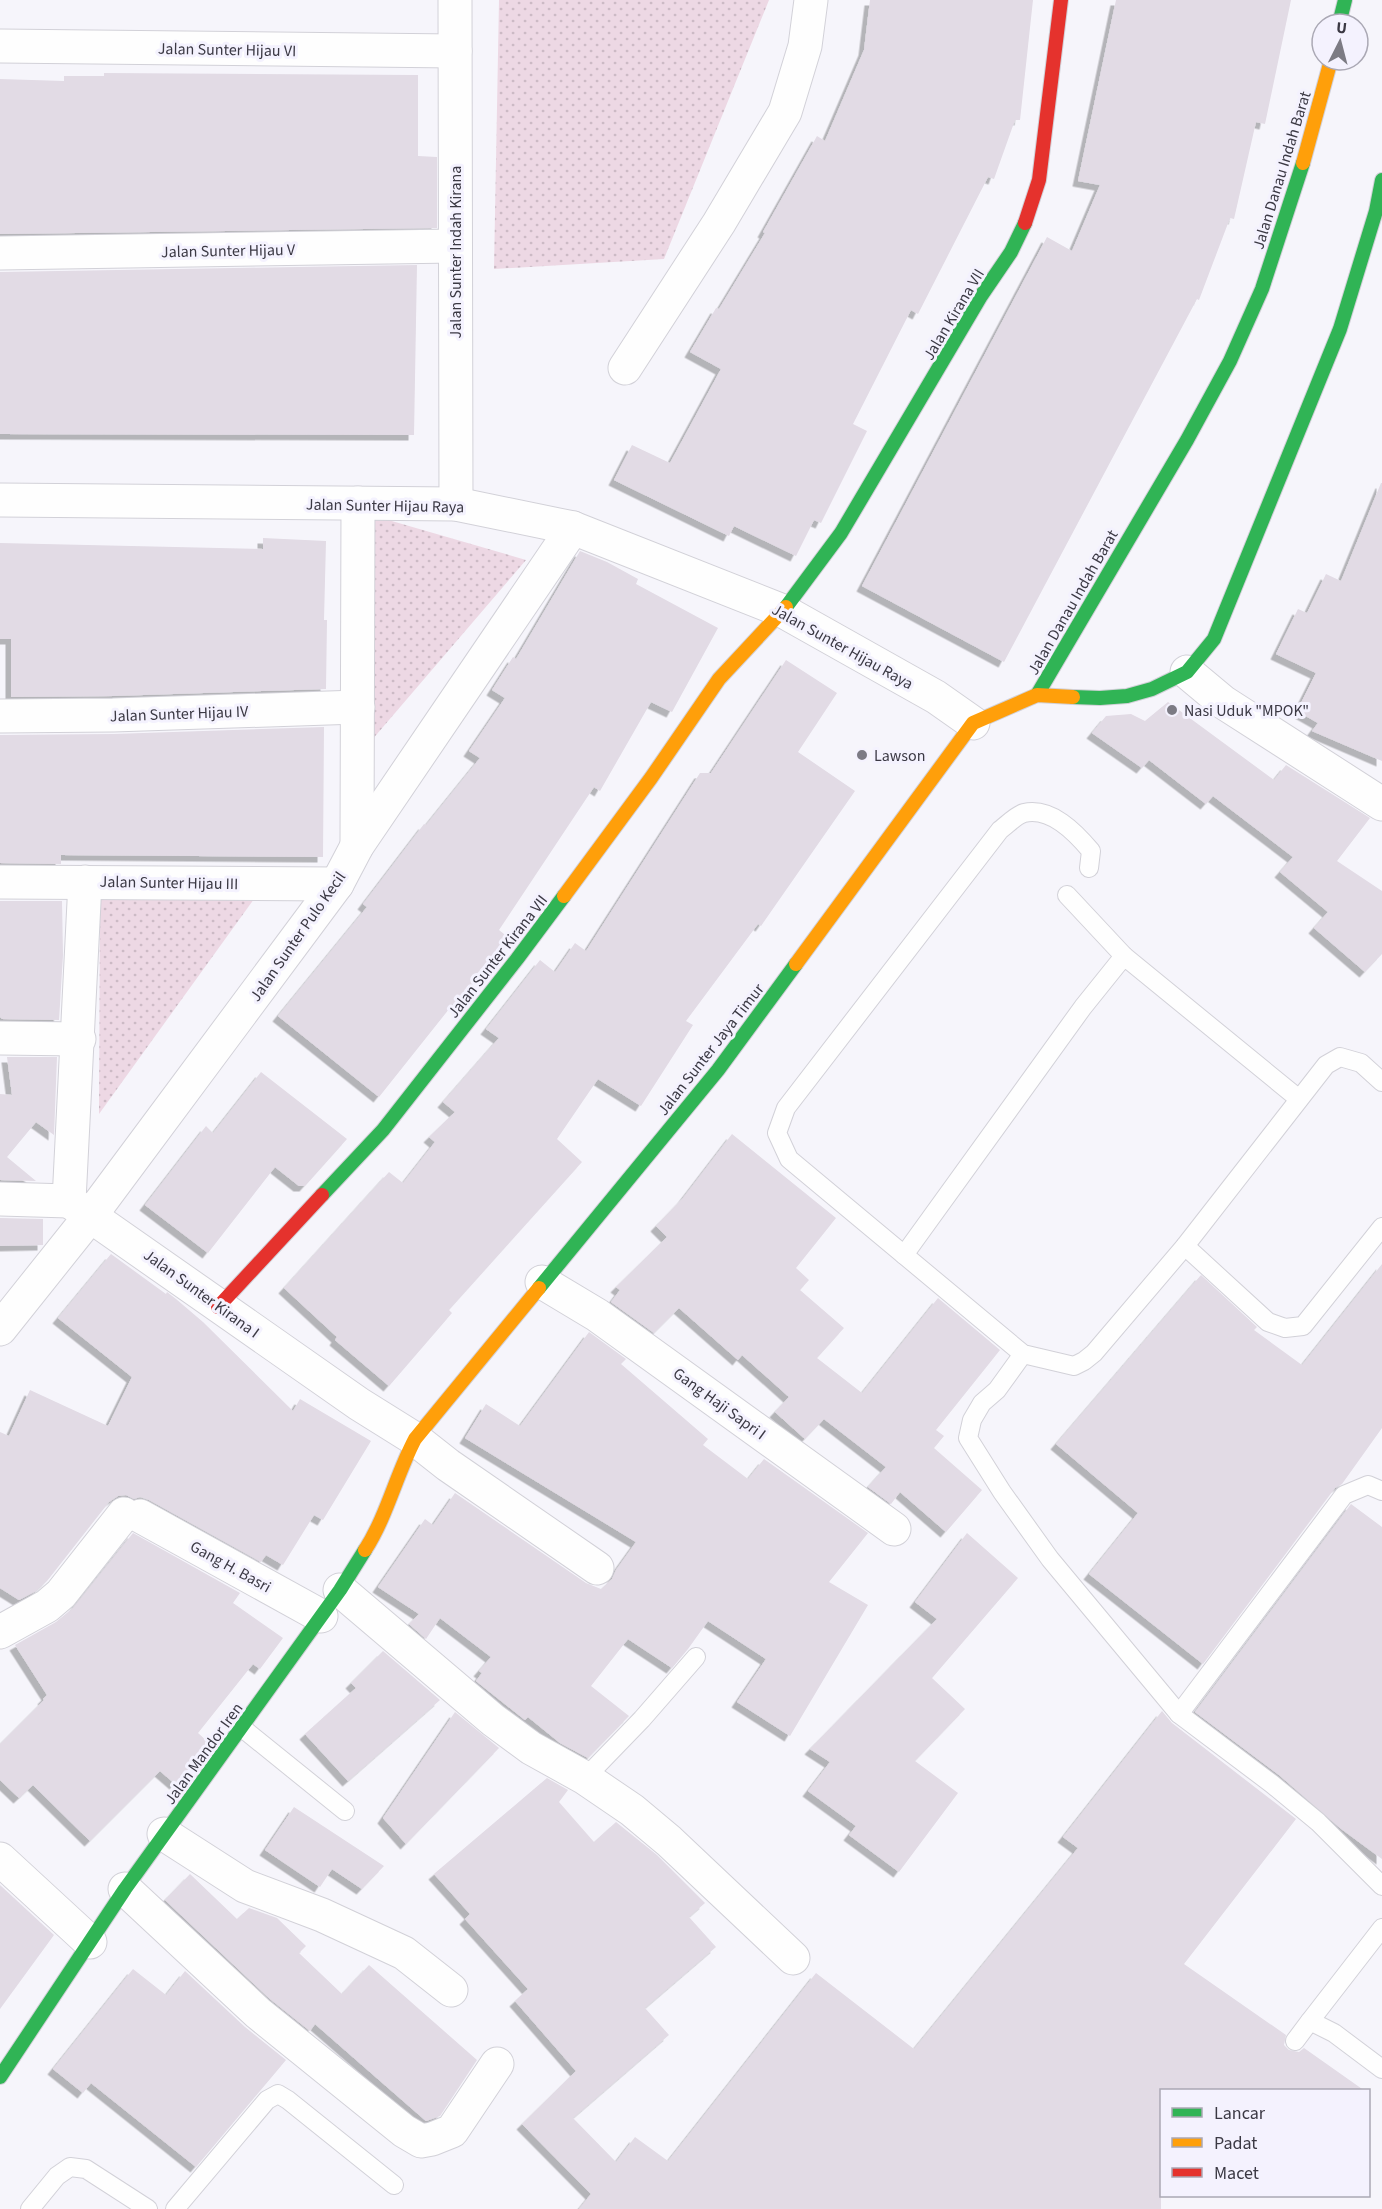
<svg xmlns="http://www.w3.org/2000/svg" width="1382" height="2209" font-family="'Source Sans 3',sans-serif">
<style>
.park{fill:url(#park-dots)}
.building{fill:#e2dbe5;filter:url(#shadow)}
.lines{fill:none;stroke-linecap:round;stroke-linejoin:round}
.lane-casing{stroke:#d2d1d8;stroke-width:20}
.street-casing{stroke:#d2d1d8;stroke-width:35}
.fast-casing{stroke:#d2d1d8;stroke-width:16}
.slow-casing{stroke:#d2d1d8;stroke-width:16}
.jam-casing{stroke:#d2d1d8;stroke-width:16}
.lane{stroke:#fefefe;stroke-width:18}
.street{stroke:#fefefe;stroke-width:33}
.fast{stroke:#30b455;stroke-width:14}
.slow{stroke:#ff9f0a;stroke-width:14}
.jam{stroke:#e5322d;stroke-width:14}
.poi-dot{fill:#7c7b84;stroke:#f4f2fe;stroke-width:2}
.labels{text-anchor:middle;stroke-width:6;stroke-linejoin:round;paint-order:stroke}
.street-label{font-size:16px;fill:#3b3944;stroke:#f4f2fe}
.poi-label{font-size:16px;fill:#3b3944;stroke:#f4f2fe;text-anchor:start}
</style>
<defs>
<pattern id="park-dots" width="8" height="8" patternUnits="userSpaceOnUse" patternTransform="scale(1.5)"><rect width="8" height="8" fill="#edd8e4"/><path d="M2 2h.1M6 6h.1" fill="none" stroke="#ccbac5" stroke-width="1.8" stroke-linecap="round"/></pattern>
<filter id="shadow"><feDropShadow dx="-5.5" dy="5.5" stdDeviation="0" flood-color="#0004"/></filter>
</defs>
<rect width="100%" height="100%" fill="#f6f5fb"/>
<g class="park">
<path d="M499,0H769L664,259L494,269Z"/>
<path d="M371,515L526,560L371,741Z"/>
<path d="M259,892L99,1114L100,895Z"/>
</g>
<g class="building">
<path d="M870,0H1033L1020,120H1015L994,179L988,177L918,314L911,310L853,424L867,431L821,523L814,520L796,556L734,526L729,536L614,480L632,445L670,463L721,369L690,352L716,308L719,309L765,233L763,232L817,136L825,141L864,50Z"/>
<path d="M1116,0H1291L1265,124L1256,122L1234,219L1230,218L1199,300L1197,299L1004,662L862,586L1047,237L1072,251L1100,185L1078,181Z"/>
<path d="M104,73L418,75V156L437,157V228L0,234V79L64,81V76H104Z"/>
<path d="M417,265L414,435L0,434V272Z"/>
<path d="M1381,483H1382V761L1312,731L1318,723L1297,711L1316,673L1276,654L1298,609L1307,613L1326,574L1341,581Z"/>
<path d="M263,538L326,541L324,620H327L326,689L113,696L11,697V639H0V543L263,549Z"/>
<path d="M580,551L607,562L638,579L636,584L718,628L672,712L651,702L600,791L594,787L499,930L509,938L456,1006L453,1004L379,1097L278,1016L367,907L363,904L424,824L426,825L480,758L469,751L505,698L492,690L513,657L516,659Z"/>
<path d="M786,660L837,693L798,752L855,791L761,926L758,924L686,1021L693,1025L641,1106L598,1079L557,1139L582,1162L449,1310L452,1313L389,1386L335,1340L337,1337L284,1288L389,1172L403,1183L435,1142L429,1137L455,1112L443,1102L499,1038L486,1029L540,960L555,972L575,943L586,951L700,773H711Z"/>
<path d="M1168,702L1274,780L1286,765L1370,818L1337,861L1382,891V954L1365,972L1314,928L1328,912L1280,872L1293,857L1213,796L1206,804L1149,760L1142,768L1092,733L1106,716L1131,714L1145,721Z"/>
<path d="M324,727L323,857L61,855V864L0,863V735L113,734Z"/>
<path d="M0,901H62L63,955L59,1020L2,1019L0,1017Z"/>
<path d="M7,1057H57L54,1135L36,1122L7,1157L36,1181L0,1180V1094L12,1095Z"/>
<path d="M261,1072L347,1139L305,1186H299L275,1167L208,1253L145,1205L206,1126L213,1133Z"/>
<path d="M732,1134L836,1218L796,1268L809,1280L800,1290L844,1328L817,1358L862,1393L938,1298L1000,1350L936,1430L944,1436L934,1448L982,1490L946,1532L900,1492L891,1504L868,1487L886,1467L824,1419L805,1439L775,1412L789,1397L742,1355L738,1360L679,1308L654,1333L611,1302L620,1290L616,1287L667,1237L656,1226L683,1198Z"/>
<path d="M0,1218L43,1219V1245L0,1246Z"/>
<path d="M111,1254L166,1294L167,1292L176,1299L203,1322L293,1411L300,1399L371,1441L323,1520L314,1515L283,1565L266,1555L261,1562L149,1500L140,1497L134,1499L126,1495L118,1496L109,1502L47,1581L36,1591L19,1600L0,1588V1432L9,1436L30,1390L108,1426L132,1377L58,1318Z"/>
<path d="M1382,1264V1428L1342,1484L1335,1488L1203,1664L1089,1574L1138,1513L1056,1444L1201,1275L1257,1327L1254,1330L1302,1365Z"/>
<path d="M589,1332L626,1359L621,1364L708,1439L703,1445L748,1479L764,1459L868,1533L829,1582L868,1605L790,1736L737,1702L766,1659L708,1621L688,1649L672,1668L628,1639L591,1686L629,1716L588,1758L560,1743L528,1717L525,1720L476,1681L482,1673L479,1671L491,1657L440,1618L426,1639L409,1624L419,1614L378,1587L425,1519L433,1525L455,1493L586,1583L601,1589L612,1579L616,1570L636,1542L465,1438L486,1404L520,1426Z"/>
<path d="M1351,1504L1382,1527V1859L1340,1828L1279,1775L1195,1712Z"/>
<path d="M133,1533L240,1593L233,1603L283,1638L260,1669L253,1664L198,1733L208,1742L187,1771L175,1784L160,1771L90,1841L33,1785L19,1798L0,1780V1744L44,1700L43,1699L47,1695L15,1645L56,1622L73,1608Z"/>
<path d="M967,1533L1018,1578L932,1678L965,1709L915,1761L958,1793L899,1872L849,1835L856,1826L808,1791L830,1762L810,1749L937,1619L915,1602Z"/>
<path d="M383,1651L440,1700L348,1781L305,1734L356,1688L351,1683Z"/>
<path d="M1162,1711L1172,1723L1296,1819L1184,1964L1286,2035L1284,2045L1289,2050L1299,2052L1304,2048L1365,2091H1161V2209H579L591,2194L522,2124L576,2071L515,2001L528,1989L465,1919L470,1914L434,1874L547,1778L568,1790L559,1802L594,1842L616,1822L657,1855L705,1903L689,1917L716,1947L645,2008L669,2035L573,2118L616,2162L635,2137L668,2161L816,1973L914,2049L1078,1848L1063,1837Z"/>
<path d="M455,1712L499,1748L406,1844L383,1818Z"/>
<path d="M294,1807L384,1866L362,1889L332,1869L320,1887L265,1850Z"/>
<path d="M190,1874L237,1919L249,1908L277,1918L306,1946L299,1953L342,1994L369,1965L477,2060L440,2116L426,2121L315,2024L310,2031L270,1999L165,1900Z"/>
<path d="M0,1885L54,1935L0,2009Z"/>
<path d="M133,1969L166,1995L185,1971L245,2027L286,2060L196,2167L91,2083L83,2093L53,2069Z"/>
</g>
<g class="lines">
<g class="lane-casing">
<g id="lane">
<path d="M1089,868L1091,851C1075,832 1051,807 1024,813C1016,815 1007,825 1000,830L786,1108L777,1133L789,1159L1023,1354L1074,1366L1084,1361L1094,1353L1185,1246L1326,1065L1340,1057L1361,1063L1382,1082"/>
<path d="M1067,895L1124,956"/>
<path d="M1185,1246L1268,1322L1285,1328L1303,1326L1382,1227"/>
<path d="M904,1255L1083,1007L1124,956L1299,1099"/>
<path d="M1023,1354L997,1390L982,1403L972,1420L968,1438L1002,1492L1050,1559L1179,1714L1272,1784L1318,1822L1382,1886"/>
<path d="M1179,1714L1344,1495L1368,1485L1382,1491"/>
<path d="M241,1727L345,1811"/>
<path d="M585,1778L642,1719L696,1657"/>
<path d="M1382,1928L1310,2021L1334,2033L1382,2069"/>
<path d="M1295,2041L1310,2021"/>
<path d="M30,2209L57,2176L70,2167L86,2169L148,2209"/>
<path d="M175,2209L267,2100L278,2094L288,2100L394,2185"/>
</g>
</g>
<g class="street-casing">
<g id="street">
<path d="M455,0L456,504"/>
<path d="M0,46L455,51"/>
<path d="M0,253L455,246"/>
<path d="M625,368L719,223L785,112L805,46L811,0"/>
<path d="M0,500L456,504L573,528L783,611L936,697L973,723"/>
<path d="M1187,672L1223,702L1382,804"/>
<path d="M0,716L113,715L358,707"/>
<path d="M357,846L358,503"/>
<path d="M0,882L337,884"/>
<path d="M85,882L69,1201L359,1404L415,1439L448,1465L597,1568"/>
<path d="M0,1038L79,1039"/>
<path d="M0,1199L69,1201"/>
<path d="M542,1282L597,1315L894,1529"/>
<path d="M0,1329L91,1215L337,884L357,846L573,528"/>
<path d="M140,1516L321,1616"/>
<path d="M340,1590L493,1720L531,1748L585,1778L632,1810L669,1841L793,1958"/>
<path d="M0,1632L47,1606L61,1594L124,1514"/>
<path d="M164,1834L245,1886L322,1915L404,1953L451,1990"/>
<path d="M0,1859L90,1942"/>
<path d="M125,1889L258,2013L404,2131L421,2141L432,2139L452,2131L497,2064"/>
</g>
</g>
<g class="fast-casing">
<g id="fast">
<path d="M1339,24L1345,0"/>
<path d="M786,607L841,533L981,296L1011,252L1025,223"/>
<path d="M1037,695L1187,440L1230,361L1262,289L1303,163"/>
<path d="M1073,697L1100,698L1127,696L1152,689L1187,672L1214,639L1340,329L1376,211L1382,180"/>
<path d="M322,1195L383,1130L517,959L564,896"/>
<path d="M539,1288L718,1070L796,964"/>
<path d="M0,2077L125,1889L340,1590L365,1550"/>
</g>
</g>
<g class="slow-casing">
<g id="slow">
<path d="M1303,163L1331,60"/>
<path d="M564,896L651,778L719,679L786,607"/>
<path d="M796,964L973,723L1037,695L1073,697"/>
<path d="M365,1550C387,1516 396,1475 415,1439L539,1288"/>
</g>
</g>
<g class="jam-casing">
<g id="jam">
<path d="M1025,223L1039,180L1061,0"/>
<path d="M218,1307L322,1195"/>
</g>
</g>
<use href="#lane" class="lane"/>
<use href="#street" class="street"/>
<use href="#fast" class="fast"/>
<use href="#slow" class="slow"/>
<use href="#jam" class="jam"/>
</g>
<g class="poi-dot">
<circle cx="1172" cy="710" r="6"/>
<circle cx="862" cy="755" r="6"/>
</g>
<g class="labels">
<g class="street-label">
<text transform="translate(227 49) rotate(1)" y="6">Jalan Sunter Hijau VI</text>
<text transform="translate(1281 170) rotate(-73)" y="6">Jalan Danau Indah Barat</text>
<text transform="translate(228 250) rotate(-1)" y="6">Jalan Sunter Hijau V</text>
<text transform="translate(455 252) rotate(-90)" y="6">Jalan Sunter Indah Kirana</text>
<text transform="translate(953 314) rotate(-59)" y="6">Jalan Kirana VII</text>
<text transform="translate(385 505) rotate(1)" y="6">Jalan Sunter Hijau Raya</text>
<text transform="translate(1072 602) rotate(-60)" y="6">Jalan Danau Indah Barat</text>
<text transform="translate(843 646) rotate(29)" y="6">Jalan Sunter Hijau Raya</text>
<text transform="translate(179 713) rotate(-2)" y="6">Jalan Sunter Hijau IV</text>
<text transform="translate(169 882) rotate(1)" y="6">Jalan Sunter Hijau III</text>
<text transform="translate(297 936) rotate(-55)" y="6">Jalan Sunter Pulo Kecil</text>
<text transform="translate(497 956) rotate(-52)" y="6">Jalan Sunter Kirana VII</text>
<text transform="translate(710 1049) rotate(-52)" y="6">Jalan Sunter Jaya Timur</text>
<text transform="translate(202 1293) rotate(36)" y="6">Jalan Sunter Kirana I</text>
<text transform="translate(720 1403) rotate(36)" y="6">Gang Haji Sapri I</text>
<text transform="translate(231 1566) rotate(29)" y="6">Gang H. Basri</text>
<text transform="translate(203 1753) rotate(-54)" y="6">Jalan Mandor Iren</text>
</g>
<g class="poi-label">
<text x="1184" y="716">Nasi Uduk "MPOK"</text>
<text x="874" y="761">Lawson</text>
</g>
</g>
<rect x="1160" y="2089" width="210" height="108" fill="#f4f2fe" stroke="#aaa8b4" stroke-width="1.5"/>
<rect x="1172" y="2108" width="30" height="9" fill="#30b455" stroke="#aaa8b4" stroke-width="1.5"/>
<text x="1214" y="2119" font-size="18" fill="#3b3944">Lancar</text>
<rect x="1172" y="2138" width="30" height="9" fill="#ff9f0a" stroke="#aaa8b4" stroke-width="1.5"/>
<text x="1214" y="2149" font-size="18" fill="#3b3944">Padat</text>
<rect x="1172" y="2168" width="30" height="9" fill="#e5322d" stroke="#aaa8b4" stroke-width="1.5"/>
<text x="1214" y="2179" font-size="18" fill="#3b3944">Macet</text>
<g transform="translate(1340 42) rotate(6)"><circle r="28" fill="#f4f2fe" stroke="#aaa8b4" stroke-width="1.5"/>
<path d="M0-4.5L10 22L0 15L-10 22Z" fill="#7c7b84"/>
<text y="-9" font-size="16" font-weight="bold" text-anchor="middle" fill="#3b3944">U</text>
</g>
</svg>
